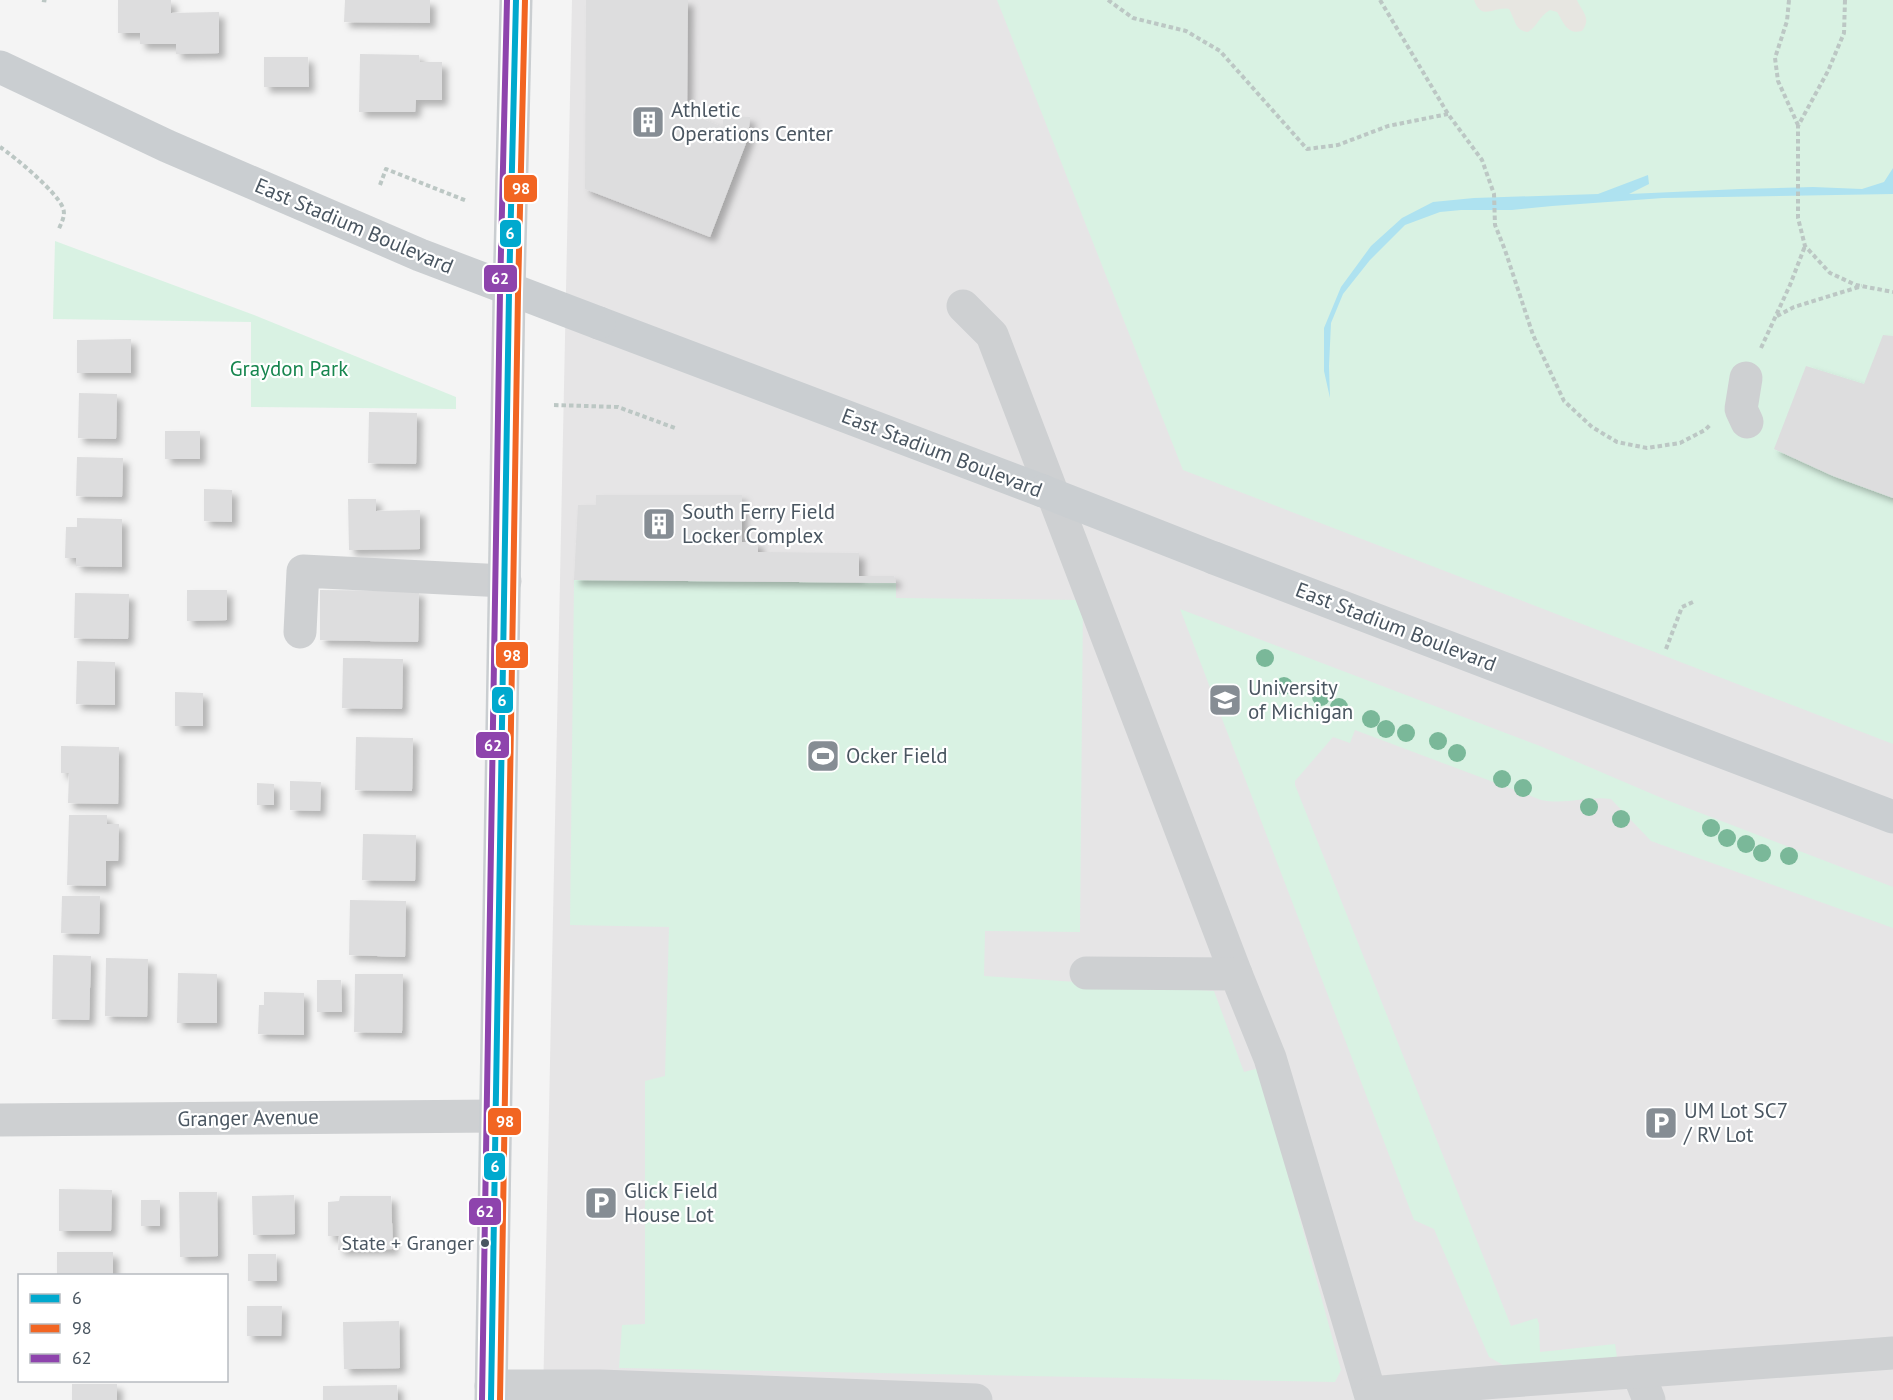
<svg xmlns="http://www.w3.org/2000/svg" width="1893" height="1400" font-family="'PT Sans',sans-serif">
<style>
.education{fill:#e6e5e6}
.green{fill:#d9f2e3}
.sand{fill:#e7e6e1}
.water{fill:#aee2f0}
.building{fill:#ddddde;filter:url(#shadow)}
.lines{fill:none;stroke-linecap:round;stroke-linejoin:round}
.path{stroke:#bcc7c4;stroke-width:4;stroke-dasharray:4.5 3;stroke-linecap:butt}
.minor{stroke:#ced0d2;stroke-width:33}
.major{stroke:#caced1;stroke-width:33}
.major-bridge{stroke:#caced1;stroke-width:33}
.bus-1-casing{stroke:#fff;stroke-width:10}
.bus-2-casing{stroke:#fff;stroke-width:10}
.bus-3-casing{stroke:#fff;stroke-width:10}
.bus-1{stroke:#00a9ce;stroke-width:6}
.bus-2{stroke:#f26522;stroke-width:6}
.bus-3{stroke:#8e44ad;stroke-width:6}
.tree{fill:#7ab899}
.bus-dot{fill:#4a5661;stroke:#fff;stroke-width:2}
.labels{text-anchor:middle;stroke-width:4.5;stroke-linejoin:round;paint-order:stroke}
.bus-label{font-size:20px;fill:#4a5661;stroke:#fff;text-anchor:end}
.poi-label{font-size:21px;fill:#4a5661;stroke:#fff;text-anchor:start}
.street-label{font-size:21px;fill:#4a5661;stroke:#fff}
.park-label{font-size:21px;fill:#17864f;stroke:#fff}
.line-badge{stroke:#fff;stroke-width:2}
.badge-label{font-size:16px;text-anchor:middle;font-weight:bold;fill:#fff}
</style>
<defs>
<filter id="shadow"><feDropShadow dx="5.5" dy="5.5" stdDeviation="3" flood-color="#0004"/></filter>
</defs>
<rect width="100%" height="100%" fill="#f4f4f4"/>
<path class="education" d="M572,0H1893V1400H543Z"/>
<g class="green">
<path d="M997,0H1893V744L1183,470Z"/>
<path d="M55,241L254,315L456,397V409L251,407V322L53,319Z"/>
<path d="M574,580L896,583V598L1083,600L1080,932L985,931L984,976L1214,991L1244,1072L1259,1068L1341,1370L1335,1382L619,1368L622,1325L645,1324V1081L665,1076L669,927L570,925Z"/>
<path d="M1180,609L1540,746L1664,799L1893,887V928L1651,841L1611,799C1586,796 1567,805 1541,800L1355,730L1350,743L1333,737L1295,781V785L1511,1326L1537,1318L1539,1324L1540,1352L1615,1344L1617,1357L1522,1366L1503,1365L1489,1357L1434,1229L1414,1220Z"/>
</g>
<path class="sand" d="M1474,0H1577C1582,12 1592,18 1582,31C1567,35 1564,23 1557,12L1550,10C1539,16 1538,26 1528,32C1515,31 1515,19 1509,9C1494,6 1482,22 1474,0Z"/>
<path class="water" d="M1893,168V194L1663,198L1552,206L1512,210H1461L1440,212L1405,225L1370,260L1343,294L1331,323L1329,366L1330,398L1324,371V328L1341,287L1371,246L1402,218L1433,202L1474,198L1598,194L1648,175L1649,184L1629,194L1740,189L1813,187L1862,189L1884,182Z"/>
<g class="building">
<path d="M118,0H171V13L219,12V53L176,54V44H140V33H118Z"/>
<path d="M345,0H430V23L344,22Z"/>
<path d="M586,0H688L687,113L723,127V116L750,117L748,138L710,237L585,189Z"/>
<path d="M360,54L419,55L420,62H442V100H416L415,112H359Z"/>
<path d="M264,57H308L309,87H264Z"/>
<path d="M1883,335L1893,336V498L1833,476L1774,449L1806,366L1864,384Z"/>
<path d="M131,339V373H77V340Z"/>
<path d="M79,393L117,394L116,439L78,438Z"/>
<path d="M369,412L417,413L416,464L368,463Z"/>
<rect x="165" y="431" width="35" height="28"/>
<path d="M77,457L123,458L122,497L76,496Z"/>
<path d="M204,489L232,490V522L204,521Z"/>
<path d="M596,495H742V542H758V552L859,553V576H894L896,583L574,580L578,505H596Z"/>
<path d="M348,499H376V511L420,510V549L349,550Z"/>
<path d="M77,518L122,519V567L76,566V558H65L66,527H77Z"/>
<path d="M187,590H227V620L187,621Z"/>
<path d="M320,590L419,591L418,642L320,640Z"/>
<path d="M75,593L129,594L128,639L74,638Z"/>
<path d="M343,658L403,659L402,709L342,708Z"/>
<path d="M77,661L115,662V705L76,704Z"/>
<path d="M175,692L203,693V726H175Z"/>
<path d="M356,737L413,738L412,791L355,790Z"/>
<path d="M61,746L119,747L118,804L68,803L69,773H61Z"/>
<path d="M290,781L321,782L320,811L290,810Z"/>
<path d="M257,783L274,784V805H257Z"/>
<path d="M69,815H107V824H119L118,861H106V886L67,885Z"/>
<path d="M363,834L416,835L415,881L362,880Z"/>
<path d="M62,896H100L99,934L61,933Z"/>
<path d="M350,900L406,901L405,957L349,955Z"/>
<path d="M53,955L91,956L89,1020L52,1019Z"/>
<path d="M106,958L148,959L147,1017L105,1016Z"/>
<path d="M178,973L217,974V1023H177Z"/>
<path d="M355,974H403L402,1033L354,1032Z"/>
<path d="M317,980H341L342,1012H317Z"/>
<path d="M264,992L304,993V1035L258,1034L259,1005H264Z"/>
<path d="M59,1189L112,1190L111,1231H59Z"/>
<path d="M179,1192H217L218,1256L180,1257Z"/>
<path d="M294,1195L295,1234L253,1235L252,1196Z"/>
<path d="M340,1196H391L393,1249L338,1250L339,1236H328V1202L339,1201Z"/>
<rect x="141" y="1200" width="19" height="26"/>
<rect x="57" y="1252" width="56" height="24"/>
<path d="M248,1254H276L277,1281H248Z"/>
<path d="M247,1306H282L281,1336H247Z"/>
<path d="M399,1321L400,1368L344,1369L343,1322Z"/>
<rect x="72" y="1384" width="45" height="16"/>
<path d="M397,1385L398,1400H323V1386Z"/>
</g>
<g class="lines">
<g class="path">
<path d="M42,0L49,1"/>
<path d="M1108,0L1133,18L1186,31L1220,51L1307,149L1338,145L1388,126L1448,114"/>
<path d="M1380,0L1448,114L1482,160L1494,194L1495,225L1505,250L1533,335L1564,401L1592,427L1617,442L1647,448L1680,443L1705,430L1711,424"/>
<path d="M1789,0L1787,21L1775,58L1778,81L1798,125"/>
<path d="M1845,0L1844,33L1828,71L1798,126V218L1805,246L1830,273L1856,285L1893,292"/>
<path d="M0,147C15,157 57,192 63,208C66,216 61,223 58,231"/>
<path d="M380,185L386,169L467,201"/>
<path d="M1777,316L1794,307L1862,286"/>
<path d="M1761,348L1790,285L1805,246"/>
<path d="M554,405L618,407L675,428"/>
<path d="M1666,649L1682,607L1695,601"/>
</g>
<g class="minor">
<path d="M963,306L992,335L1236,974"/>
<path d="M1746,378L1741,409L1747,422"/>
<path d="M300,632L303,571L505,581"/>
<path d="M1086,973L1236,974L1270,1058L1372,1400"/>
<path d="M0,1120L497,1116"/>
<path d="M1638,1372L1649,1400"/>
<path d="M491,1386H600L976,1400"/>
<path d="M1371,1393L1497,1382L1893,1353"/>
</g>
<g class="major">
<path d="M0,67L167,146L420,255L507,288"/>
<path d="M599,323L1043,491"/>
<path d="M1214,558L1893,817"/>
<path d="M491,1400L509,293L516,0"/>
</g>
<g class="major-bridge">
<path d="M507,288L599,323"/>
<path d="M1043,491L1214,558"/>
</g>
<g class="bus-1-casing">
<path id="bus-1" d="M491,1400L509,293L516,0"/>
</g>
<g class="bus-2-casing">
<path id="bus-2" d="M500,1400L518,293L525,0"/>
</g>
<g class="bus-3-casing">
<path id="bus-3" d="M482,1400L500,293L507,0"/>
</g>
<use href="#bus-1" class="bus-1"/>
<use href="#bus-2" class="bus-2"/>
<use href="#bus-3" class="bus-3"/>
</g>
<g class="tree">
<circle cx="1265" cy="658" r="9"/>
<circle cx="1284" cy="686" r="9"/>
<circle cx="1321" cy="697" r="9"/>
<circle cx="1339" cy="707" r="9"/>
<circle cx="1371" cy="719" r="9"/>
<circle cx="1386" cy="729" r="9"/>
<circle cx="1406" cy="733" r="9"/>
<circle cx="1438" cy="741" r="9"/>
<circle cx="1457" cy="753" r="9"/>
<circle cx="1502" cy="779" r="9"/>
<circle cx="1523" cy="788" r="9"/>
<circle cx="1589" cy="807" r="9"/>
<circle cx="1621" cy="819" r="9"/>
<circle cx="1711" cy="828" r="9"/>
<circle cx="1727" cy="838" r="9"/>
<circle cx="1746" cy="844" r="9"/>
<circle cx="1762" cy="853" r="9"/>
<circle cx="1789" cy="856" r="9"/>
</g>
<defs>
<g id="building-square" transform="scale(1.725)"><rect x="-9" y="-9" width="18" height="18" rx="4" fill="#868d94" stroke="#fff"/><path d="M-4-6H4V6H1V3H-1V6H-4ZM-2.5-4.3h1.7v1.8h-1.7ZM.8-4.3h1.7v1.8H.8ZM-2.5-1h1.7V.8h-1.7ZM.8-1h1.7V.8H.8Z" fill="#fff"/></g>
<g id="university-square" transform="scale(1.725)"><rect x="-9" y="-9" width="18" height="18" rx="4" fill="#868d94" stroke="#fff"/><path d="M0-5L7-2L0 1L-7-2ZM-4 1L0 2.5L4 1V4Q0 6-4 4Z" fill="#fff"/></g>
<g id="stadium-square" transform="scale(1.725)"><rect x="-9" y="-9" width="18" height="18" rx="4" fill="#868d94" stroke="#fff"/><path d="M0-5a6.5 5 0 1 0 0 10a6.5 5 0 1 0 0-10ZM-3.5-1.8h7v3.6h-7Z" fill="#fff"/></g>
<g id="parking-square" transform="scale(1.725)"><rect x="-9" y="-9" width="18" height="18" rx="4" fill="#868d94" stroke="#fff"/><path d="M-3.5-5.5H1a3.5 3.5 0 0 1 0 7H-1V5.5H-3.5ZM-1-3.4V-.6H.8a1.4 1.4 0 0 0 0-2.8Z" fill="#fff"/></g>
</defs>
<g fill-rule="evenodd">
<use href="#building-square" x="648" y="122"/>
<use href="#building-square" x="659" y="524"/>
<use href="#university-square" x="1225" y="700"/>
<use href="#stadium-square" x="823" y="756"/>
<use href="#parking-square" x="1661" y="1123"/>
<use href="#parking-square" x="601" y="1203"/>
</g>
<circle class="bus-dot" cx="485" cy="1243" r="5"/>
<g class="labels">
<g class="bus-label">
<text x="474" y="1250">State + Granger</text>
</g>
<g class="poi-label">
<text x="671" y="117">Athletic<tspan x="671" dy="24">Operations Center</tspan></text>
<text x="682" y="519">South Ferry Field<tspan x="682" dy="24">Locker Complex</tspan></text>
<text x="1248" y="695">University<tspan x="1248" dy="24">of Michigan</tspan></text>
<text x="846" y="763">Ocker Field</text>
<text x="1684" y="1118">UM Lot SC7<tspan x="1684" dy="24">/ RV Lot</tspan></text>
<text x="624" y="1198">Glick Field<tspan x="624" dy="24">House Lot</tspan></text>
</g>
<g class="street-label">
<text transform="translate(354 226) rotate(23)" y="7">East Stadium Boulevard</text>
<text transform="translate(942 453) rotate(21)" y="7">East Stadium Boulevard</text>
<text transform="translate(1396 627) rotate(21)" y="7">East Stadium Boulevard</text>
<text transform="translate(248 1118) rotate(-1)" y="7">Granger Avenue</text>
</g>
<g class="park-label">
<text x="289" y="376">Graydon Park</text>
</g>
</g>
<g class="line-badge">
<rect x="503" y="174" width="35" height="29" rx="6" fill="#f26522"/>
<rect x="499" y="219" width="23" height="29" rx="6" fill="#00a9ce"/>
<rect x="483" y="264" width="35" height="29" rx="6" fill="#8e44ad"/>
<rect x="495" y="641" width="34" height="28" rx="6" fill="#f26522"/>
<rect x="491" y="686" width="23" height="28" rx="6" fill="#00a9ce"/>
<rect x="475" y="731" width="35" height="28" rx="6" fill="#8e44ad"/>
<rect x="487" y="1107" width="35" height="29" rx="6" fill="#f26522"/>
<rect x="483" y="1152" width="23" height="29" rx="6" fill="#00a9ce"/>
<rect x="468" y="1197" width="34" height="29" rx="6" fill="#8e44ad"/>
</g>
<g class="badge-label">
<text x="521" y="194">98</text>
<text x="510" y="239">6</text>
<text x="500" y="284">62</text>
<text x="512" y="661">98</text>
<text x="502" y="706">6</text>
<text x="493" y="751">62</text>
<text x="505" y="1127">98</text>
<text x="495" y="1172">6</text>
<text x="485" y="1217">62</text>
</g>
<rect x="18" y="1274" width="210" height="108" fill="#ffffff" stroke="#b7bbc0" stroke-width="1.5"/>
<rect x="30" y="1294" width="30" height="9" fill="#00a9ce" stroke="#b7bbc0" stroke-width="1.5"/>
<text x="72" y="1304" font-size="18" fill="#4a5661">6</text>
<rect x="30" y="1324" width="30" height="9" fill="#f26522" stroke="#b7bbc0" stroke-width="1.5"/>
<text x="72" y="1334" font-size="18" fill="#4a5661">98</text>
<rect x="30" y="1354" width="30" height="9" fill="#8e44ad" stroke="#b7bbc0" stroke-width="1.5"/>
<text x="72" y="1364" font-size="18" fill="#4a5661">62</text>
</svg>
